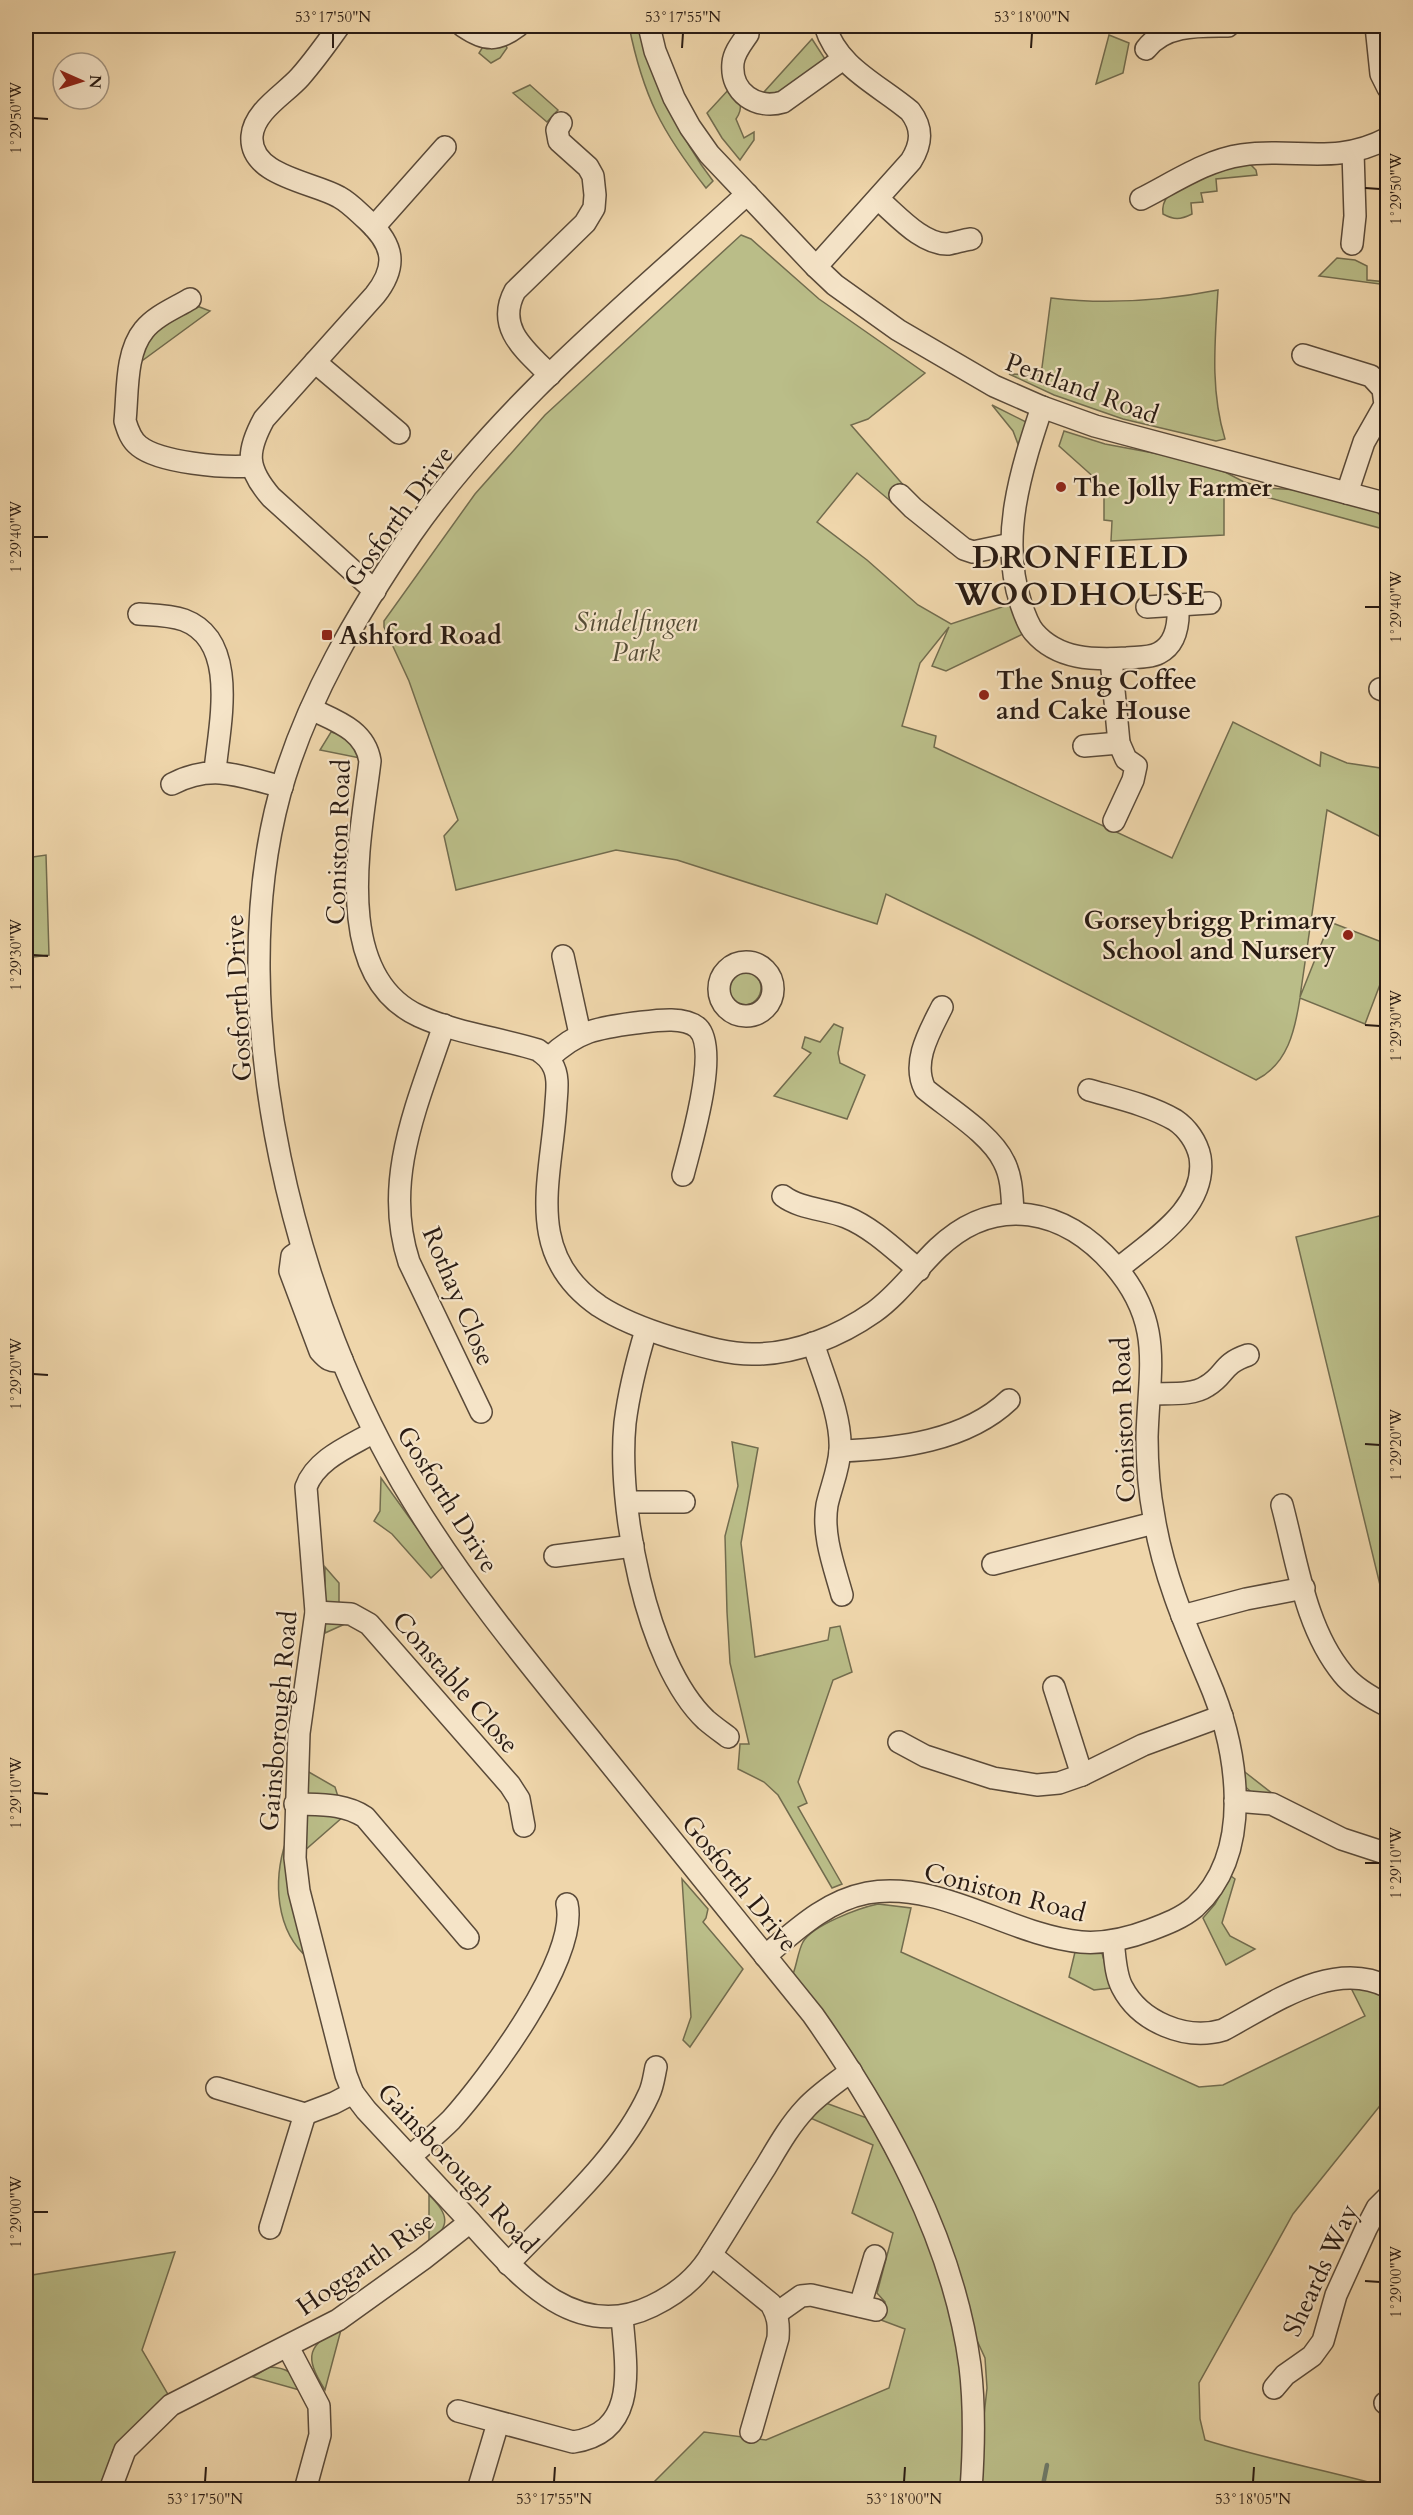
<svg xmlns="http://www.w3.org/2000/svg" width="1413" height="2515" font-family="Cardo,serif">
<style>
.green{fill:#babd88;stroke:#726c4e;stroke-width:1.5}
.lines{fill:none;stroke-linecap:round;stroke-linejoin:round}
.stream{stroke:#6e7a69;stroke-width:4.5}
.minor-casing{stroke:#5a4a39;stroke-width:24}
.minor{stroke:#f5e4c8;stroke-width:21}
.ticks{fill:none;stroke:#291b13;stroke-width:2}
.poi-dot{fill:#8f2418;stroke:#f5e4c8;stroke-width:2}
.labels{text-anchor:middle;stroke-width:4.5;stroke-linejoin:round;paint-order:stroke}
.street-label{font-size:26px;fill:#291b13;stroke:#f5e4c8}
.poi-label{font-size:26px;font-weight:bold;fill:#291b13;stroke:#f5e4c8;text-anchor:start}
.park-label{font-size:26px;font-style:italic;fill:#544c36;stroke:#f5e4c8}
.district-label{font-size:32px;font-weight:bold;letter-spacing:1.5px;fill:#291b13;stroke:#f5e4c8}
.neatline{fill:none;stroke:#291b13;stroke-width:2}
.ticks-label{font-size:15px;text-anchor:middle;fill:#291b13}
</style>
<rect width="100%" height="100%" fill="#efd6ab"/>
<filter id="stains"><feTurbulence type="fractalNoise" baseFrequency=".00333" numOctaves="4"/><feColorMatrix values="0 0 0 0 .2 0 0 0 0 .09 0 0 0 0 .02 0 0 0 .5 -.17"/></filter>
<radialGradient id="worn" r=".72"><stop offset=".6" stop-color="#630" stop-opacity="0"/><stop offset="1" stop-color="#630" stop-opacity=".3"/></radialGradient>
<g class="green">
<path d="M629,26H640C659,83 675,132 713,181L706,188C662,132 643,96 629,26Z"/>
<path d="M1109,35L1129,43L1123,73L1096,84Z"/>
<path d="M812,39L825,59C810,70 784,99 764,92Z"/>
<path d="M505,43L507,48L500,58L491,63L479,53L484,45Z"/>
<path d="M530,85L558,110L547,122L513,93Z"/>
<path d="M731,87C739,99 745,106 736,119L744,138L754,132V140L740,160L722,138L707,113Z"/>
<path d="M1243,164L1251,165L1256,170L1257,175L1216,179L1217,191L1201,193L1203,202L1191,203L1192,214C1180,220 1174,220 1163,214C1162,207 1163,202 1168,196C1177,185 1227,168 1243,164Z"/>
<path d="M741,235L751,239L819,299L925,373L868,419L851,425L906,488L894,504L857,473L817,522L867,560L918,605L951,624L1011,604L1023,634L946,671L932,666L949,627L920,663L902,726L936,736L934,747L1172,858L1233,722L1320,766L1321,752L1347,763L1387,769V840L1327,810L1300,997L1330,922L1387,944V966L1365,1024L1300,998C1295,1030 1288,1064 1256,1080L973,936L886,894L877,924L677,860L616,850L456,890L444,836L458,820L409,681L384,627V621L475,494L545,415Z"/>
<path d="M1337,258L1355,260L1367,266V280L1387,282V285L1319,276Z"/>
<path d="M1218,290C1215,341 1210,390 1225,439L1216,441L1123,419L1054,395L1009,374L1041,375L1051,298C1108,305 1162,301 1218,290Z"/>
<path d="M197,306L210,311L139,363L143,344L157,330Z"/>
<path d="M992,405L1030,424L1021,452L1013,431Z"/>
<path d="M1064,431L1105,444L1175,457L1225,472L1244,482L1266,488L1299,490L1376,510L1382,518L1387,530L1244,491H1224V535L1111,541L1112,521L1104,520V493L1097,492V480L1059,446Z"/>
<path d="M331,732C347,736 353,744 360,758L320,750Z"/>
<path d="M46,855L49,955L26,958V858Z"/>
<circle cx="744" cy="988" r="17"/>
<path d="M834,1024L843,1028L838,1053L840,1063L865,1075L847,1119L774,1096L811,1053L802,1048L805,1037L820,1042Z"/>
<path d="M1387,1214H1388L1387,1614L1296,1237Z"/>
<path d="M732,1442L758,1448L741,1543L755,1657L828,1640L830,1628L840,1626L852,1672L833,1680L798,1782L807,1803L798,1807L842,1884L832,1888L778,1795L764,1782L738,1769L740,1744H749L730,1663L727,1612L725,1536L738,1486Z"/>
<path d="M381,1478L444,1566L431,1578L392,1534L374,1521L380,1511Z"/>
<path d="M325,1567L339,1583V1603L347,1623L325,1633Z"/>
<path d="M1241,1769L1273,1794L1256,1796L1242,1784Z"/>
<path d="M307,1771L335,1787L344,1816L304,1851Z"/>
<path d="M286,1841L309,1959C275,1931 273,1880 286,1841Z"/>
<path d="M1231,1876L1235,1879L1222,1923L1230,1936L1255,1949L1226,1965L1203,1918L1215,1904Z"/>
<path d="M682,1879L708,1909L706,1918L703,1922L743,1969L690,2047L683,2040L691,2017Z"/>
<path d="M878,1904L911,1908L901,1952L1199,2087L1223,2085L1365,2016L1350,1986H1371L1387,1998V2097L1293,2214L1199,2383L1200,2419L1205,2440C1265,2459 1327,2470 1387,2487V2489H976L987,2388L985,2358L835,2031L793,1974C797,1964 798,1951 803,1942C813,1925 859,1908 878,1904Z"/>
<path d="M1075,1952L1102,1953L1111,1988L1094,1990L1069,1977Z"/>
<path d="M823,2102L867,2118L910,2198L933,2251L951,2312L965,2389L962,2489L646,2490L704,2432L766,2440L889,2388L905,2329L881,2320L885,2302L877,2293L893,2233L852,2213L873,2145L808,2117Z"/>
<path d="M429,2195C449,2214 451,2226 429,2244Z"/>
<path d="M175,2252L142,2350L169,2396L113,2450L102,2489L26,2490V2276Z"/>
<path d="M342,2326L325,2390C303,2355 308,2346 342,2326Z"/>
<path d="M269,2367C291,2368 293,2374 303,2391L253,2377Z"/>
</g>
<g class="lines">
<path class="stream" d="M1042,2490L1047,2465"/>
<g class="minor-casing">
<g id="minor">
<path d="M339,26C327,43 314,61 300,77C285,94 254,111 252,136C249,176 313,182 339,197C350,203 358,212 367,220C394,245 398,266 375,295L264,419C246,452 246,468 271,497L375,591"/>
<path d="M463,26C485,41 497,42 518,26"/>
<path d="M649,26L655,51L674,98L690,127L709,154L816,267L835,285L898,330L994,386L1042,407L1095,426L1388,504"/>
<path d="M1376,26L1381,74L1388,88"/>
<path d="M748,34C742,43 734,52 733,63C730,93 757,110 783,102L843,59"/>
<path d="M1146,49C1165,24 1200,26 1228,26"/>
<path d="M747,194C631,301 504,402 412,533C358,612 306,700 280,793C220,1013 296,1311 413,1501C466,1588 531,1666 595,1745C667,1835 740,1925 813,2015C886,2119 953,2239 970,2366C975,2407 974,2448 971,2490"/>
<path d="M878,199C896,214 922,245 948,244C955,243 963,240 971,239"/>
<path d="M1141,199C1173,183 1206,160 1242,155C1296,147 1335,166 1388,138"/>
<path d="M374,227L445,147"/>
<path d="M1352,244L1355,216L1353,152"/>
<path d="M816,267L911,161C922,143 923,128 910,111C878,84 838,68 825,26"/>
<path d="M190,299C175,308 155,316 144,330C125,353 128,393 125,421C128,431 131,440 139,446C160,463 224,468 250,466"/>
<path d="M1303,355L1371,376L1383,389L1385,405L1364,442L1347,493"/>
<path d="M315,362L399,433"/>
<path d="M550,375C526,351 495,328 515,291L585,223L594,208L595,195L593,176L588,167L559,141L557,130L561,123"/>
<path d="M1042,407C1021,470 999,538 1021,604C1024,613 1028,625 1034,632C1058,660 1094,660 1127,658C1137,657 1150,658 1159,653C1177,644 1179,623 1178,605"/>
<path d="M900,495L913,508L964,549L973,552L1011,544"/>
<path d="M1147,607L1210,603"/>
<path d="M139,614C154,615 170,615 184,620C240,641 219,726 215,771"/>
<path d="M1111,659L1119,743L1126,759L1136,766L1133,780L1114,821"/>
<path d="M1380,689L1388,692"/>
<path d="M311,709C336,721 365,730 370,761C361,837 330,975 419,1016C456,1033 499,1038 538,1050C544,1055 548,1056 552,1064C559,1075 557,1090 556,1103C552,1178 522,1253 599,1306C622,1321 647,1330 673,1338C698,1345 726,1354 752,1354C794,1355 840,1336 874,1312C899,1294 916,1269 938,1248C996,1193 1065,1209 1114,1265C1164,1323 1149,1368 1147,1437C1147,1463 1149,1491 1154,1517C1163,1574 1186,1627 1208,1679C1237,1746 1256,1851 1195,1907C1182,1918 1166,1924 1150,1930C1129,1938 1105,1944 1081,1942C1009,1935 941,1880 867,1893C826,1901 796,1930 765,1956"/>
<path d="M1084,746L1119,743"/>
<path d="M172,784C212,763 241,776 282,787"/>
<path d="M563,956L580,1034"/>
<circle cx="746" cy="989" r="27"/>
<path d="M942,1007C930,1031 911,1062 925,1089C949,1109 991,1134 1004,1162C1012,1177 1012,1196 1013,1213"/>
<path d="M444,1025C418,1103 382,1180 409,1262L481,1412"/>
<path d="M549,1058C577,1031 597,1028 635,1023C652,1021 684,1015 698,1028C720,1050 690,1147 683,1175"/>
<path d="M1089,1090C1117,1098 1149,1105 1175,1120C1187,1128 1197,1142 1200,1157C1208,1208 1151,1241 1118,1269"/>
<path d="M783,1196C800,1209 826,1209 846,1217C873,1228 896,1251 919,1270"/>
<path d="M302,1249L292,1256L290,1271L320,1351C327,1359 331,1363 342,1360"/>
<path d="M646,1330C637,1360 629,1391 625,1423C617,1504 645,1662 706,1720C713,1726 720,1731 728,1737"/>
<path d="M813,1343C823,1375 842,1417 840,1450C839,1469 831,1487 827,1505C822,1535 834,1566 842,1595"/>
<path d="M1151,1394C1169,1393 1192,1396 1207,1386C1226,1375 1221,1364 1248,1355"/>
<path d="M374,1432C350,1446 316,1459 306,1487L316,1612L299,1733L295,1858L299,1891L346,2075L353,2093L366,2110C398,2144 430,2179 462,2213C511,2266 570,2346 652,2306C677,2294 698,2277 712,2253C730,2225 747,2196 765,2168C777,2148 789,2126 806,2108C819,2094 836,2083 851,2071"/>
<path d="M840,1451C898,1449 966,1441 1009,1400"/>
<path d="M627,1502H684"/>
<path d="M1282,1505C1297,1561 1305,1628 1343,1674C1354,1688 1372,1698 1388,1706"/>
<path d="M555,1556L633,1546"/>
<path d="M993,1564L1154,1523"/>
<path d="M316,1612L351,1614L369,1624L510,1785L519,1799L524,1826"/>
<path d="M1182,1616L1246,1599L1304,1588"/>
<path d="M1054,1687L1082,1775"/>
<path d="M899,1742L925,1756L993,1778L1037,1785L1059,1783L1082,1775L1143,1745L1222,1716"/>
<path d="M1235,1801L1272,1804L1342,1839L1388,1854"/>
<path d="M295,1804C321,1805 343,1803 365,1817L468,1938"/>
<path d="M1113,1941C1115,1955 1115,1974 1122,1987C1140,2022 1186,2041 1223,2030C1271,2005 1333,1958 1388,1987"/>
<path d="M217,2088L305,2114L334,2103L353,2093"/>
<path d="M410,2157C423,2145 438,2133 451,2120C487,2080 579,1958 567,1904"/>
<path d="M270,2228L305,2114"/>
<path d="M711,2255L771,2304C778,2316 779,2324 778,2338L751,2432"/>
<path d="M508,2264C556,2213 620,2158 649,2094C653,2086 654,2076 656,2067"/>
<path d="M860,2306L875,2256"/>
<path d="M777,2313L801,2296L811,2295L876,2310"/>
<path d="M288,2347L319,2406L320,2435L305,2490"/>
<path d="M1274,2388L1285,2375L1312,2356L1323,2341L1336,2295L1366,2229L1377,2208L1388,2197"/>
<path d="M1385,2403L1388,2405"/>
<path d="M458,2411L573,2442C639,2432 626,2367 622,2317"/>
<path d="M110,2490L125,2450L171,2405L338,2320L423,2259L470,2222"/>
<path d="M478,2490L498,2423"/>
</g>
</g>
<use href="#minor" class="minor"/>
</g>
<path class="ticks" d="M333,48V33M682,48L683,33M1031,48L1032,33M33,118L48,119M1365,188L1380,189M33,537H48M1365,607H1380M33,955L48,956M1365,1025L1380,1026M33,1374L48,1375M1365,1444L1380,1445M33,1793L48,1794M1365,1863H1380M33,2212H48M1365,2281L1380,2282M205,2482L206,2467M554,2482L555,2467M904,2482L905,2467M1253,2482L1254,2467"/>
<g class="poi-dot">
<circle cx="1061" cy="487" r="6"/>
<rect x="321" y="629" width="12" height="12" rx="3"/>
<circle cx="984" cy="695" r="6"/>
<circle cx="1348" cy="935" r="6"/>
</g>
<g class="labels">
<g class="street-label">
<text transform="translate(1082 388) rotate(20)" y="9">Pentland Road</text>
<text transform="translate(398 516) rotate(-54)" y="9">Gosforth Drive</text>
<text transform="translate(338 842) rotate(-88)" y="9">Coniston Road</text>
<text transform="translate(238 998) rotate(-93)" y="9">Gosforth Drive</text>
<text transform="translate(459 1296) rotate(67)" y="9">Rothay Close</text>
<text transform="translate(1123 1420) rotate(-92)" y="9">Coniston Road</text>
<text transform="translate(448 1499) rotate(58)" y="9">Gosforth Drive</text>
<text transform="translate(456 1682) rotate(49)" y="9">Constable Close</text>
<text transform="translate(278 1721) rotate(-85)" y="9">Gainsborough Road</text>
<text transform="translate(740 1883) rotate(51)" y="9">Gosforth Drive</text>
<text transform="translate(1005 1892) rotate(15)" y="9">Coniston Road</text>
<text transform="translate(458 2168) rotate(47)" y="9">Gainsborough Road</text>
<text transform="translate(365 2263) rotate(-35)" y="9">Hoggarth Rise</text>
<text transform="translate(1320 2270) rotate(-65)" y="9">Sheards Way</text>
</g>
<g class="poi-label">
<text x="1073" y="496">The Jolly Farmer</text>
<text x="339" y="644">Ashford Road</text>
<text x="996" y="689">The Snug Coffee<tspan x="996" dy="30">and Cake House</tspan></text>
<text x="1336" y="929" text-anchor="end">Gorseybrigg Primary<tspan x="1336" dy="30">School and Nursery</tspan></text>
</g>
<g class="park-label">
<text x="636" y="631">Sindelfingen<tspan x="636" dy="30">Park</tspan></text>
</g>
<g class="district-label">
<text x="1081" y="568">DRONFIELD<tspan x="1081" dy="37">WOODHOUSE</tspan></text>
</g>
</g>
<rect width="1413" height="2515" fill="none" stroke="#efd6ab" stroke-width="66"/>
<g transform="translate(81 81) rotate(93)"><circle r="28" fill="#f5e4c8" stroke="#a39480" stroke-width="1.5"/>
<path d="M0-4.5L10 22L0 15L-10 22Z" fill="#8f2418"/>
<text y="-9" font-size="16" font-weight="bold" text-anchor="middle" fill="#291b13">N</text>
</g>
<rect x="33" y="33" width="1347" height="2449" class="neatline"/>
<g class="ticks-label">
<text x="333" y="22">53°17'50"N</text>
<text x="683" y="22">53°17'55"N</text>
<text x="1032" y="22">53°18'00"N</text>
<text transform="translate(16 118) rotate(-90)" y="5">1°29'50"W</text>
<text transform="translate(1396 189) rotate(-90)" y="5">1°29'50"W</text>
<text transform="translate(16 537) rotate(-90)" y="5">1°29'40"W</text>
<text transform="translate(1396 607) rotate(-90)" y="5">1°29'40"W</text>
<text transform="translate(16 955) rotate(-90)" y="5">1°29'30"W</text>
<text transform="translate(1396 1026) rotate(-90)" y="5">1°29'30"W</text>
<text transform="translate(16 1374) rotate(-90)" y="5">1°29'20"W</text>
<text transform="translate(1396 1445) rotate(-90)" y="5">1°29'20"W</text>
<text transform="translate(16 1793) rotate(-90)" y="5">1°29'10"W</text>
<text transform="translate(1396 1863) rotate(-90)" y="5">1°29'10"W</text>
<text transform="translate(16 2212) rotate(-90)" y="5">1°29'00"W</text>
<text transform="translate(1396 2282) rotate(-90)" y="5">1°29'00"W</text>
<text x="205" y="2504">53°17'50"N</text>
<text x="554" y="2504">53°17'55"N</text>
<text x="904" y="2504">53°18'00"N</text>
<text x="1253" y="2504">53°18'05"N</text>
</g>
<rect width="100%" height="100%" filter="url(#stains)"/>
<rect width="100%" height="100%" fill="url(#worn)"/>
</svg>
